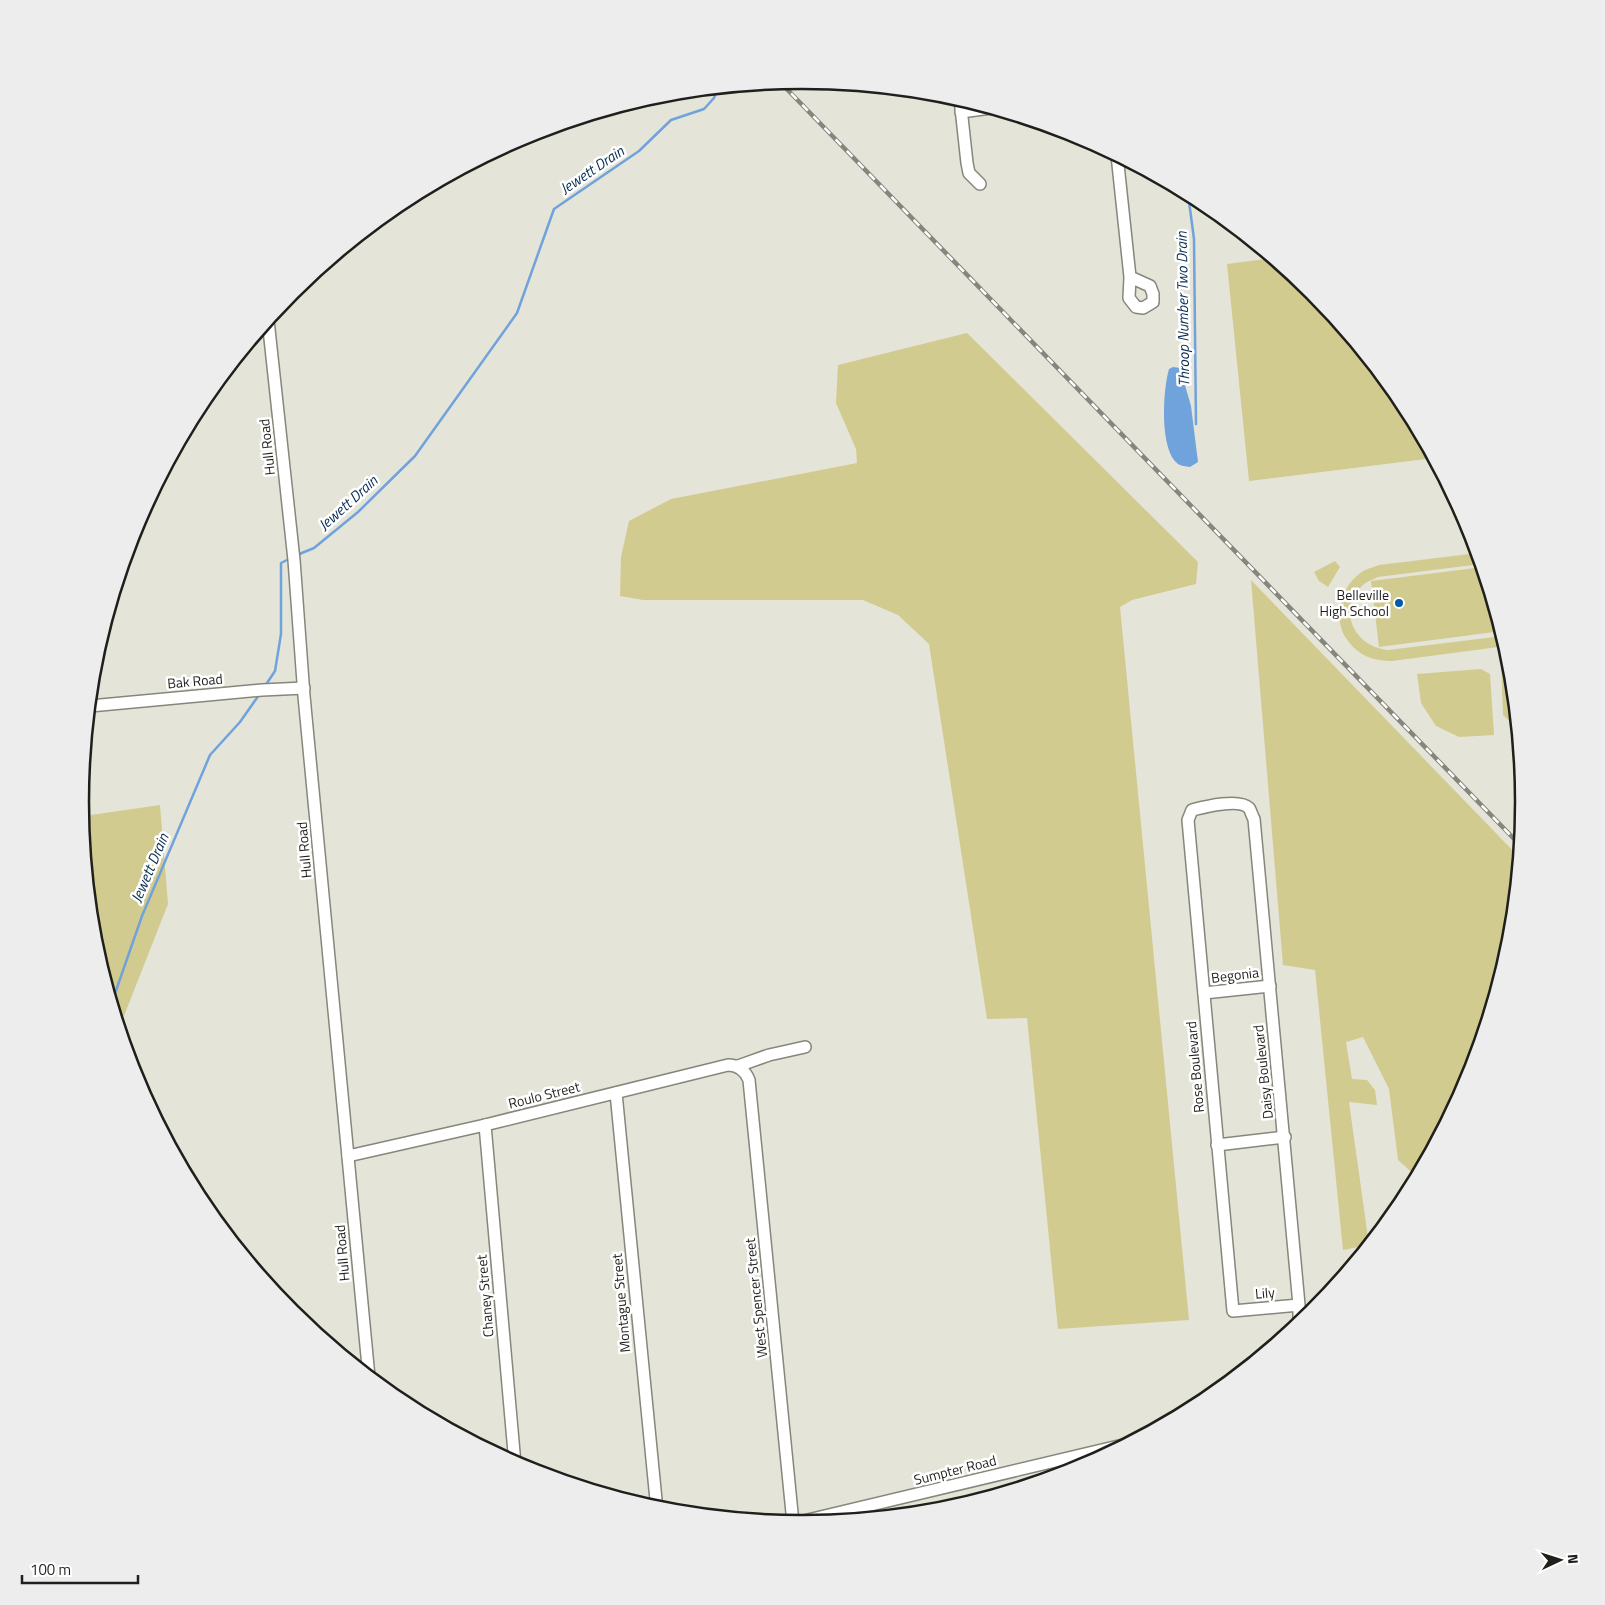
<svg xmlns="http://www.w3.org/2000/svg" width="1605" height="1605" font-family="'Titillium Web',sans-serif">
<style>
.green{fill:#d2cb90}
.water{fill:#70a2db}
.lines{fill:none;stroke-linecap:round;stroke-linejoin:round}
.stream{stroke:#70a2db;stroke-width:2.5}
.minor-casing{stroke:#87867b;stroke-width:14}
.minor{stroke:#fff;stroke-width:11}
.rail-casing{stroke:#87867e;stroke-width:4.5}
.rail{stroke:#fff;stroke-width:2.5;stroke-dasharray:8;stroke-linecap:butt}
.poi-dot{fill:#005ba8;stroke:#fff;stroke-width:2}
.labels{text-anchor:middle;stroke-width:5;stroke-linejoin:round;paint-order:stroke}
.street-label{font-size:14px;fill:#1f1f1b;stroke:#fff}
.poi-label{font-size:14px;fill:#1f1f1b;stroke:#fff;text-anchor:end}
.water-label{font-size:15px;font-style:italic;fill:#092d52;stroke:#fff}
.rim{fill:none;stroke:#1f1f1b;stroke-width:2.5}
</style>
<rect width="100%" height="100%" fill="#e5e4d8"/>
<g class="green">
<path d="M1273,258L1314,292L1403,401L1434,458L1249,481L1227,264Z"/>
<path d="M967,333L1198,562L1196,584L1132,600L1120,607L1189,1320L1058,1329L1027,1018L987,1019L929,644L898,615L863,600H643L620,596L621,557L629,521L671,499L857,463L856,449L836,403L838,365Z"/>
<path d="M1478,553L1481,564L1378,577C1372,580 1365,582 1361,587C1337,613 1356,647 1388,650L1503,636L1506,646L1392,661C1374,661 1359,656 1348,641C1331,619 1341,583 1365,570C1369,568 1375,567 1379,565Z"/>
<path d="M1335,561L1340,567L1328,587L1319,581L1314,572Z"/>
<path d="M1483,567L1502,631L1379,647L1371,581Z"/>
<path d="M1251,580L1520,858L1511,944L1470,1079L1417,1177L1398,1160L1389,1089L1363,1037L1346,1042L1352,1079L1367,1080L1375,1090L1377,1105L1349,1102L1369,1245L1343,1250L1315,970L1283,965Z"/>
<path d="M1501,660H1510L1511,662L1518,729L1503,715Z"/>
<path d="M1481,669L1490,674L1494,735L1459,737L1436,726L1421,703L1417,674Z"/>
<path d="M160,805L168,904L122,1021L118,1024L94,943L84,841L91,815Z"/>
</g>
<path class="water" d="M1173,367L1180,368L1191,406L1198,462L1190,467C1186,466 1181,466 1178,464C1159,450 1163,389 1169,369Z"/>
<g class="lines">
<g class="stream">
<path d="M1188,194L1194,239L1196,424"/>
<path d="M297,555L314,548L358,512L415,456L517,313L554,209L639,151L671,120L704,109L714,98L717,88"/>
<path d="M265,686L275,671L281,634V563L289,559"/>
<path d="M112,1002L142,916L210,755L240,722L259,695"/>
</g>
<g class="minor-casing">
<g id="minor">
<path d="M960,99L967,163L969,173L980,184"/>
<path d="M961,112L991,108"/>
<path d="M1117,155L1130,277L1129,298L1136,307L1143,308L1153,302V294L1150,286L1130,277"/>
<path d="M268,320L294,560L304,696L369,1377"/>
<path d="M90,706L262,690L304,688"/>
<path d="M1204,993L1270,986"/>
<path d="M738,1066L769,1055L805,1047"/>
<path d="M616,1093L657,1510"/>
<path d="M485,1125L515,1464"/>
<path d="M1217,1145L1285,1137"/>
<path d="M348,1156L485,1125L728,1065C738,1065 745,1070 749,1080L793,1523"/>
<path d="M1299,1325V1305L1254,819C1252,816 1251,811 1249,808C1239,798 1204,807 1192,810L1188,820L1233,1311L1299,1305"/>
<path d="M791,1524L1127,1444"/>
</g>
</g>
<use href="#minor" class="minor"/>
<g class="rail-casing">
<path id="rail" d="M780,82L1521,846"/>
</g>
<use href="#rail" class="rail"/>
</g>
<circle class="poi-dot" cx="1399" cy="603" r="5"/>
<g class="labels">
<g class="street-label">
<text transform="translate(267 447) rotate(-96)" y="5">Hull Road</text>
<text transform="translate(195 681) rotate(-5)" y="5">Bak Road</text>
<text transform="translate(304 850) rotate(-95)" y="5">Hull Road</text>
<text transform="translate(1235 975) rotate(-7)" y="5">Begonia</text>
<text transform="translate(1195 1067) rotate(-95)" y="5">Rose Boulevard</text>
<text transform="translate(1263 1072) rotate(-96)" y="5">Daisy Boulevard</text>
<text transform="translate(544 1095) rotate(-14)" y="5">Roulo Street</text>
<text transform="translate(342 1253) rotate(-95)" y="5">Hull Road</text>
<text transform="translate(1265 1293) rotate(-5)" y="5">Lily</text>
<text transform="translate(485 1296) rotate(-95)" y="5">Chaney Street</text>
<text transform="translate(756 1298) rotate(-96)" y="5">West Spencer Street</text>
<text transform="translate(621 1303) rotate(-95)" y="5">Montague Street</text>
<text transform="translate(955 1470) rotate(-14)" y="5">Sumpter Road</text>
</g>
<g class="poi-label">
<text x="1389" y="600">Belleville<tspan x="1389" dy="16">High School</tspan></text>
</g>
<g class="water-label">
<text transform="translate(592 170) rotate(-34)" y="5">Jewett Drain</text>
<text transform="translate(1183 309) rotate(-91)" y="5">Throop Number Two Drain</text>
<text transform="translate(348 503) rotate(-42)" y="5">Jewett Drain</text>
<text transform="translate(150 868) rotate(-67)" y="5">Jewett Drain</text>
</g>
</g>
<path d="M0 0H1605V1605H0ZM89 802a713 713 0 1 1 1426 0a713 713 0 1 1-1426 0Z" fill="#ededed" fill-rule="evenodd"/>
<path class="rim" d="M89 802a713 713 0 1 1 1426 0a713 713 0 1 1-1426 0Z"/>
<g transform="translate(1560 1560) rotate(86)" stroke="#ffffff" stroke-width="4" paint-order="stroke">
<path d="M0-4L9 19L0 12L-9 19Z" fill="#1f1f1b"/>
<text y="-8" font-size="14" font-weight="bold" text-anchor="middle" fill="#1f1f1b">N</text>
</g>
<path d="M22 1575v8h116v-8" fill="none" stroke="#1f1f1b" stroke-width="2.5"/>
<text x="30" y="1575" font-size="15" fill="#1f1f1b" stroke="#ffffff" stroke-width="4" paint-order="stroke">100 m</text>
</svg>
